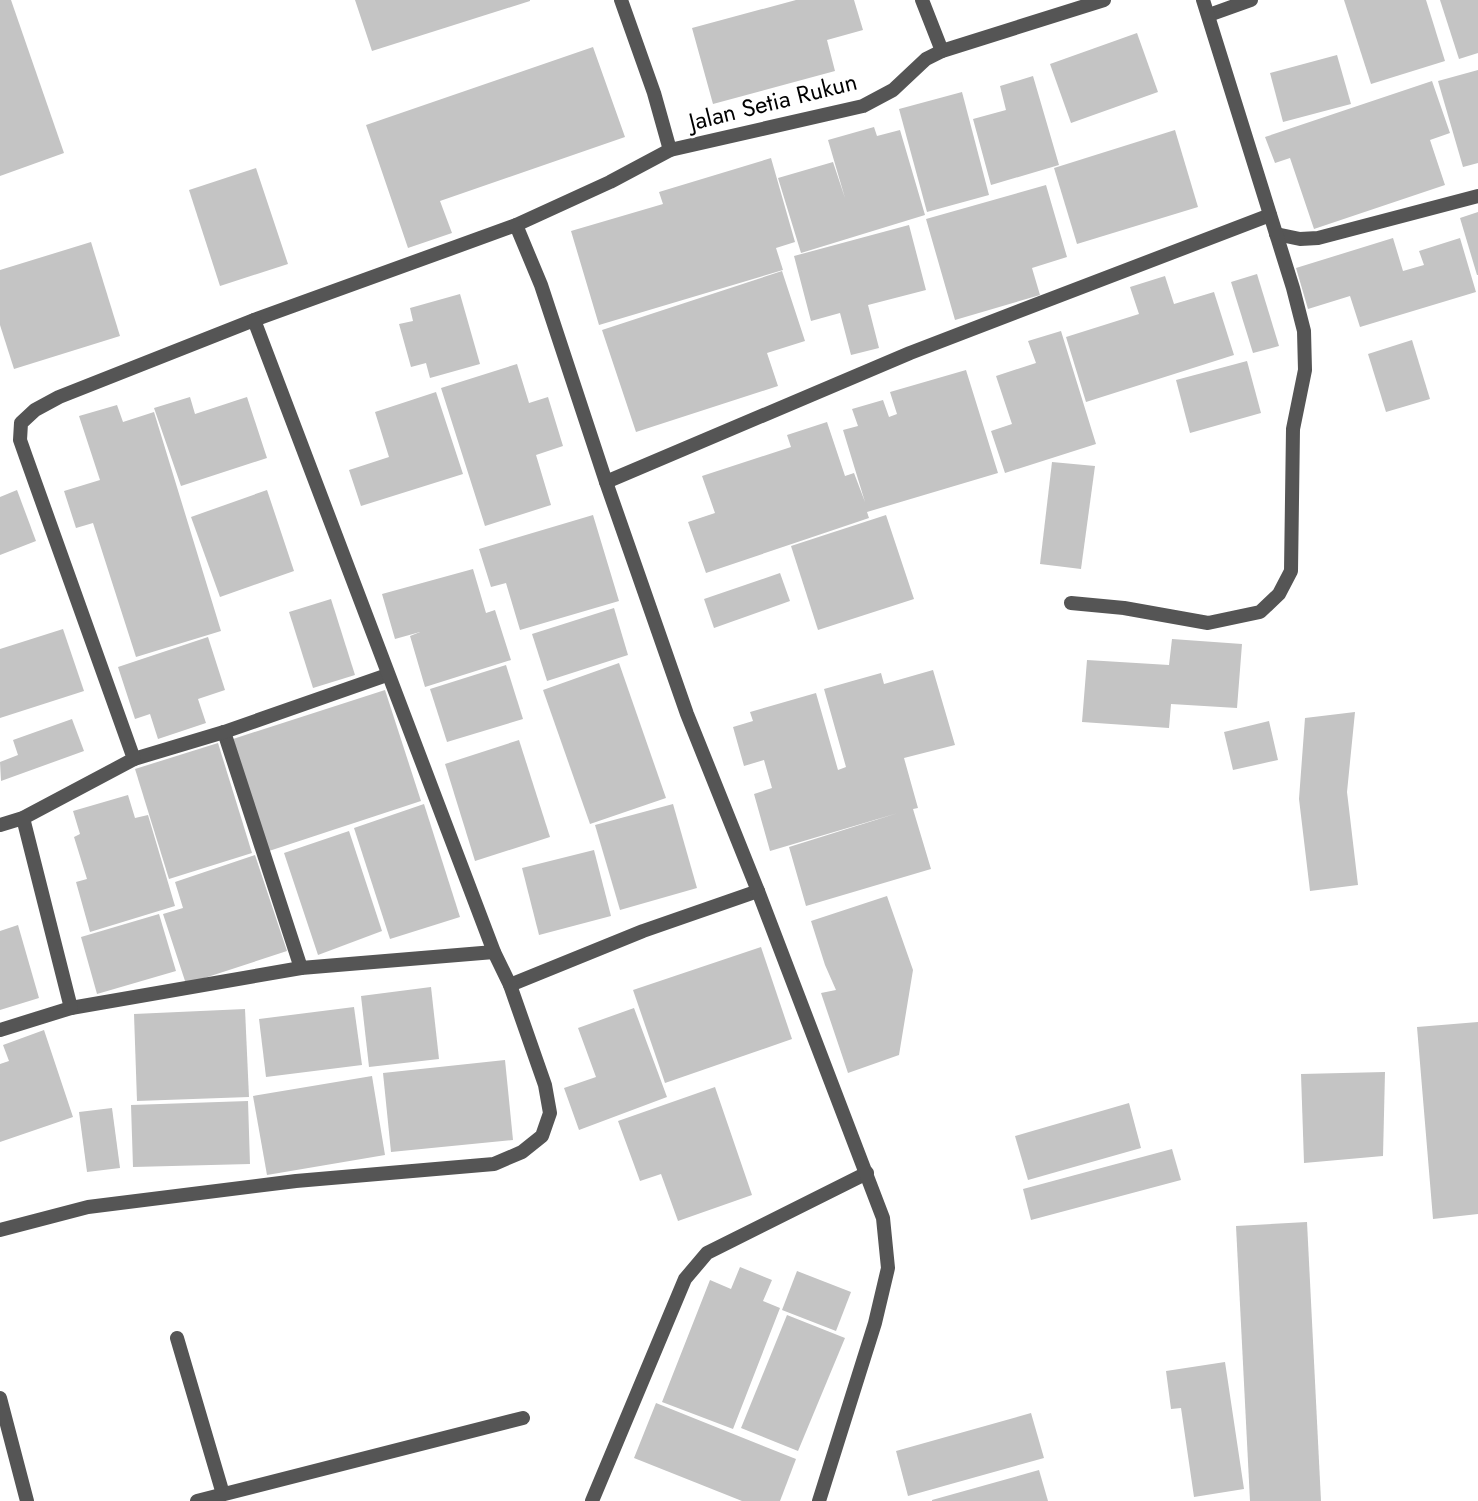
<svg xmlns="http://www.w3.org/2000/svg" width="1478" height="1501" font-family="Jost,sans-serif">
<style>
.building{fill:#c4c4c4}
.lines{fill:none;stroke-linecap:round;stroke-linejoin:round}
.street{stroke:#555;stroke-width:14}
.labels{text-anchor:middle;stroke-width:5;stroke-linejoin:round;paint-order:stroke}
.street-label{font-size:24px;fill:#000;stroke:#fff}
</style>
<rect width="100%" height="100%" fill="#fff"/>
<g class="building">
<path d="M0,0H11L64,153L0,176Z"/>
<path d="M355,0H530V1L372,51Z"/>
<path d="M796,0H854L863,30L827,40L835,71L713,104L692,28Z"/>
<path d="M1344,0H1426L1445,61L1371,84Z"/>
<path d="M1440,0H1478V53L1459,59Z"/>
<path d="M1137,33L1158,92L1071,123L1050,64Z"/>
<path d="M593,47L625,137L440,201L452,233L408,248L366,125Z"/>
<path d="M1337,55L1351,104L1283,122L1270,73Z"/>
<path d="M1478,70V163L1463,167L1438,81Z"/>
<path d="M1033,76L1059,165L991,185L973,119L1006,110L1000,86Z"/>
<path d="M1432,81L1450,133L1430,140L1445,185L1314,229L1290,158L1275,163L1265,137Z"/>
<path d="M962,92L989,195L927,212L899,109Z"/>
<path d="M874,127L877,136L900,130L925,215L801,253L778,178L833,162L845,198L828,140Z"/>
<path d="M1175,130L1198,207L1077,244L1054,168Z"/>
<path d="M771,158L795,242L776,248L783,270L599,325L571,231L663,204L659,192Z"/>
<path d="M256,168L288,264L220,286L189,190Z"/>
<path d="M1046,185L1067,257L1032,268L1040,295L955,320L926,219Z"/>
<path d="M1478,212V275H1477L1460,218Z"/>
<path d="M909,225L926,290L868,305L879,348L851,355L840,313L811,321L794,256Z"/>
<path d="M1393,238L1403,271L1424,265L1419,251L1460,238L1476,292L1360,327L1350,296L1308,309L1296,268Z"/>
<path d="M91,242L120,336L14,369L0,325V270Z"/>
<path d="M782,271L805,341L767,353L778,386L636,432L602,330Z"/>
<path d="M1257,274L1279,346L1253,353L1231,282Z"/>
<path d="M1165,276L1174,304L1214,292L1234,355L1086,402L1066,337L1139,314L1130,287Z"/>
<path d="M460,294L480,364L430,378L426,363L411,367L399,324L413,321L410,308Z"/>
<path d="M1061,331L1096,444L1005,473L991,431L1012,424L996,376L1036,363L1028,341Z"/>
<path d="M1412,340L1430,399L1386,412L1368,354Z"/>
<path d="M1247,361L1261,413L1190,433L1176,380Z"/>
<path d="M517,364L529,403L548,397L563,446L536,455L551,505L485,526L441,388Z"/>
<path d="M966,370L998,473L867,512L869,518L706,573L688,522L715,513L702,476L791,447L787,435L827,422L845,476L854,473L865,502L843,430L858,426L852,409L883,400L889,417L897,414L890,392Z"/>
<path d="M436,392L463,474L361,506L349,470L389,457L375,412Z"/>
<path d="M190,397L195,414L247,397L267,458L181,486L154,408Z"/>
<path d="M117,405L123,422L154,412L221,631L136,657L93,523L76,528L64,491L100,480L79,416Z"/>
<path d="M1052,462L1095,466L1081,569L1040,564Z"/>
<path d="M17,490L36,541L0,555V497Z"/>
<path d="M267,490L294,571L220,597L191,517Z"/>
<path d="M593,515L619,601L520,630L506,583L491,587L479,549Z"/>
<path d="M886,515L914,599L818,630L791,546Z"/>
<path d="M473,569L486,613L495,610L511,660L425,687L410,636L420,632L395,639L382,594Z"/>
<path d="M780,573L790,601L714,628L704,599Z"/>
<path d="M331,599L355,675L313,688L289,612Z"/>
<path d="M614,608L628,655L547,681L532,634Z"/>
<path d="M63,629L84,691L0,718V649Z"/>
<path d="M208,637L225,690L198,699L206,723L158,739L150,714L135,719L118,667Z"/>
<path d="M1172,639L1242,644L1237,708L1171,704L1169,728L1082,722L1087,660L1169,665Z"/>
<path d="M619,663L666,798L590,824L543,690Z"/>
<path d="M506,665L523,719L447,742L430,689Z"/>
<path d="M933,670L955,745L904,758L918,808L913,809L931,869L806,906L789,847L898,813L770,851L754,794L772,788L764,760L744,766L733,727L753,721L750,712L816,693L838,770L846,767L824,689L881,673L884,684Z"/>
<path d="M385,690L421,801L269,851L233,739Z"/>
<path d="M1355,712L1347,792L1358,885L1310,891L1299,799L1305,718Z"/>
<path d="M72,719L84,751L1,781L0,762L18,755L13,740Z"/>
<path d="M1269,721L1278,760L1233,770L1224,732Z"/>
<path d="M519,740L550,837L475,861L445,764Z"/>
<path d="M218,743L252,853L169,879L135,769Z"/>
<path d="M128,795L135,818L148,815L175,906L90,932L76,882L87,879L74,837L80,834L73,811Z"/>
<path d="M424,804L460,917L390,939L354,828Z"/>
<path d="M673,804L697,888L620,910L595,825Z"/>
<path d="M349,831L382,931L318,955L284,853Z"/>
<path d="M594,850L611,916L539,935L522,868Z"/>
<path d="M255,855L287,951L186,984L163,914L183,908L175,882Z"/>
<path d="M887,896L913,970L899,1055L848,1073L821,993L836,990L825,965L811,921Z"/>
<path d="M159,914L176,971L97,994L81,937Z"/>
<path d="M18,925L39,998L0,1010V931Z"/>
<path d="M761,947L792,1039L665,1083L633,990Z"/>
<path d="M431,987L439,1059L369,1067L361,996Z"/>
<path d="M354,1007L362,1065L266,1077L259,1019Z"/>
<path d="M634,1008L667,1097L579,1130L564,1088L596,1077L578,1028Z"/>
<path d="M245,1009L249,1097L137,1101L134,1014Z"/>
<path d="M1478,1022V1214L1433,1219L1417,1027Z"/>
<path d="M44,1030L73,1117L0,1142V1064L9,1061L3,1045Z"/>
<path d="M505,1060L513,1140L391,1152L383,1073Z"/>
<path d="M1385,1072L1383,1156L1304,1163L1301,1074Z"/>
<path d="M372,1076L385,1155L267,1175L253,1096Z"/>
<path d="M715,1087L752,1195L678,1221L661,1174L640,1181L618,1121Z"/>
<path d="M248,1101L250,1164L133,1167L131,1105Z"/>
<path d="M1129,1103L1141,1148L1028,1180L1015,1136Z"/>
<path d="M112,1108L120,1168L87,1172L79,1112Z"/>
<path d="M1172,1149L1181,1180L1031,1220L1023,1189Z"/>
<path d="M1307,1222L1321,1501H1250L1236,1226Z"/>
<path d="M740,1267L772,1280L763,1301L780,1308L733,1429L662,1402L710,1280L731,1289Z"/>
<path d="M797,1271L851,1292L836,1331L782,1310Z"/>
<path d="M787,1315L845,1338L798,1451L741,1428Z"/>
<path d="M1225,1362L1244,1489L1194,1497L1181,1408L1171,1409L1166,1371Z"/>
<path d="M656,1403L796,1459L780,1501H742L634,1458Z"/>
<path d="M1031,1413L1044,1458L908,1496L896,1451Z"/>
<path d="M1039,1470L1048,1501H932V1500Z"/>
</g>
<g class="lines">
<g class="street">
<path d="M621,0L654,93L670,150"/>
<path d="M922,0L942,51"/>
<path d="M1209,15L1251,0"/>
<path d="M1276,234L1300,239L1318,238L1478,196"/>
<path d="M606,482L910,353L1270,215"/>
<path d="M1071,603L1124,608L1208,623L1260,612L1279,594L1291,571L1293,429L1305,370L1304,331L1293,288L1203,0"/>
<path d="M224,732L301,968"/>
<path d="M134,759L224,732L387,675"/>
<path d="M0,825L23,818L134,759L26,457L20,440L21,423L35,410L59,397L254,320L516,225"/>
<path d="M510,985L643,931L758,891"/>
<path d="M71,1008L301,968L494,952"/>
<path d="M0,1030L71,1008L23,818"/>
<path d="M0,1230L88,1207L296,1181L494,1164L522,1152L542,1136L550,1113L545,1085L510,985L494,952L254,320"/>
<path d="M177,1338L223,1494"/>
<path d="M0,1398L27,1501"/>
<path d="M197,1501L523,1418"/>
<path d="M592,1501L685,1279L707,1253L867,1173"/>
<path d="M819,1501L875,1323L888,1268L883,1218L758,891L687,714L606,482L541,285L516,225L610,182L670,150L863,106L893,90L926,59L942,51L1104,0"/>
</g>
</g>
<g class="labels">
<g class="street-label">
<text transform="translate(773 102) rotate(-14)" y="8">Jalan Setia Rukun</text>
</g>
</g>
</svg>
